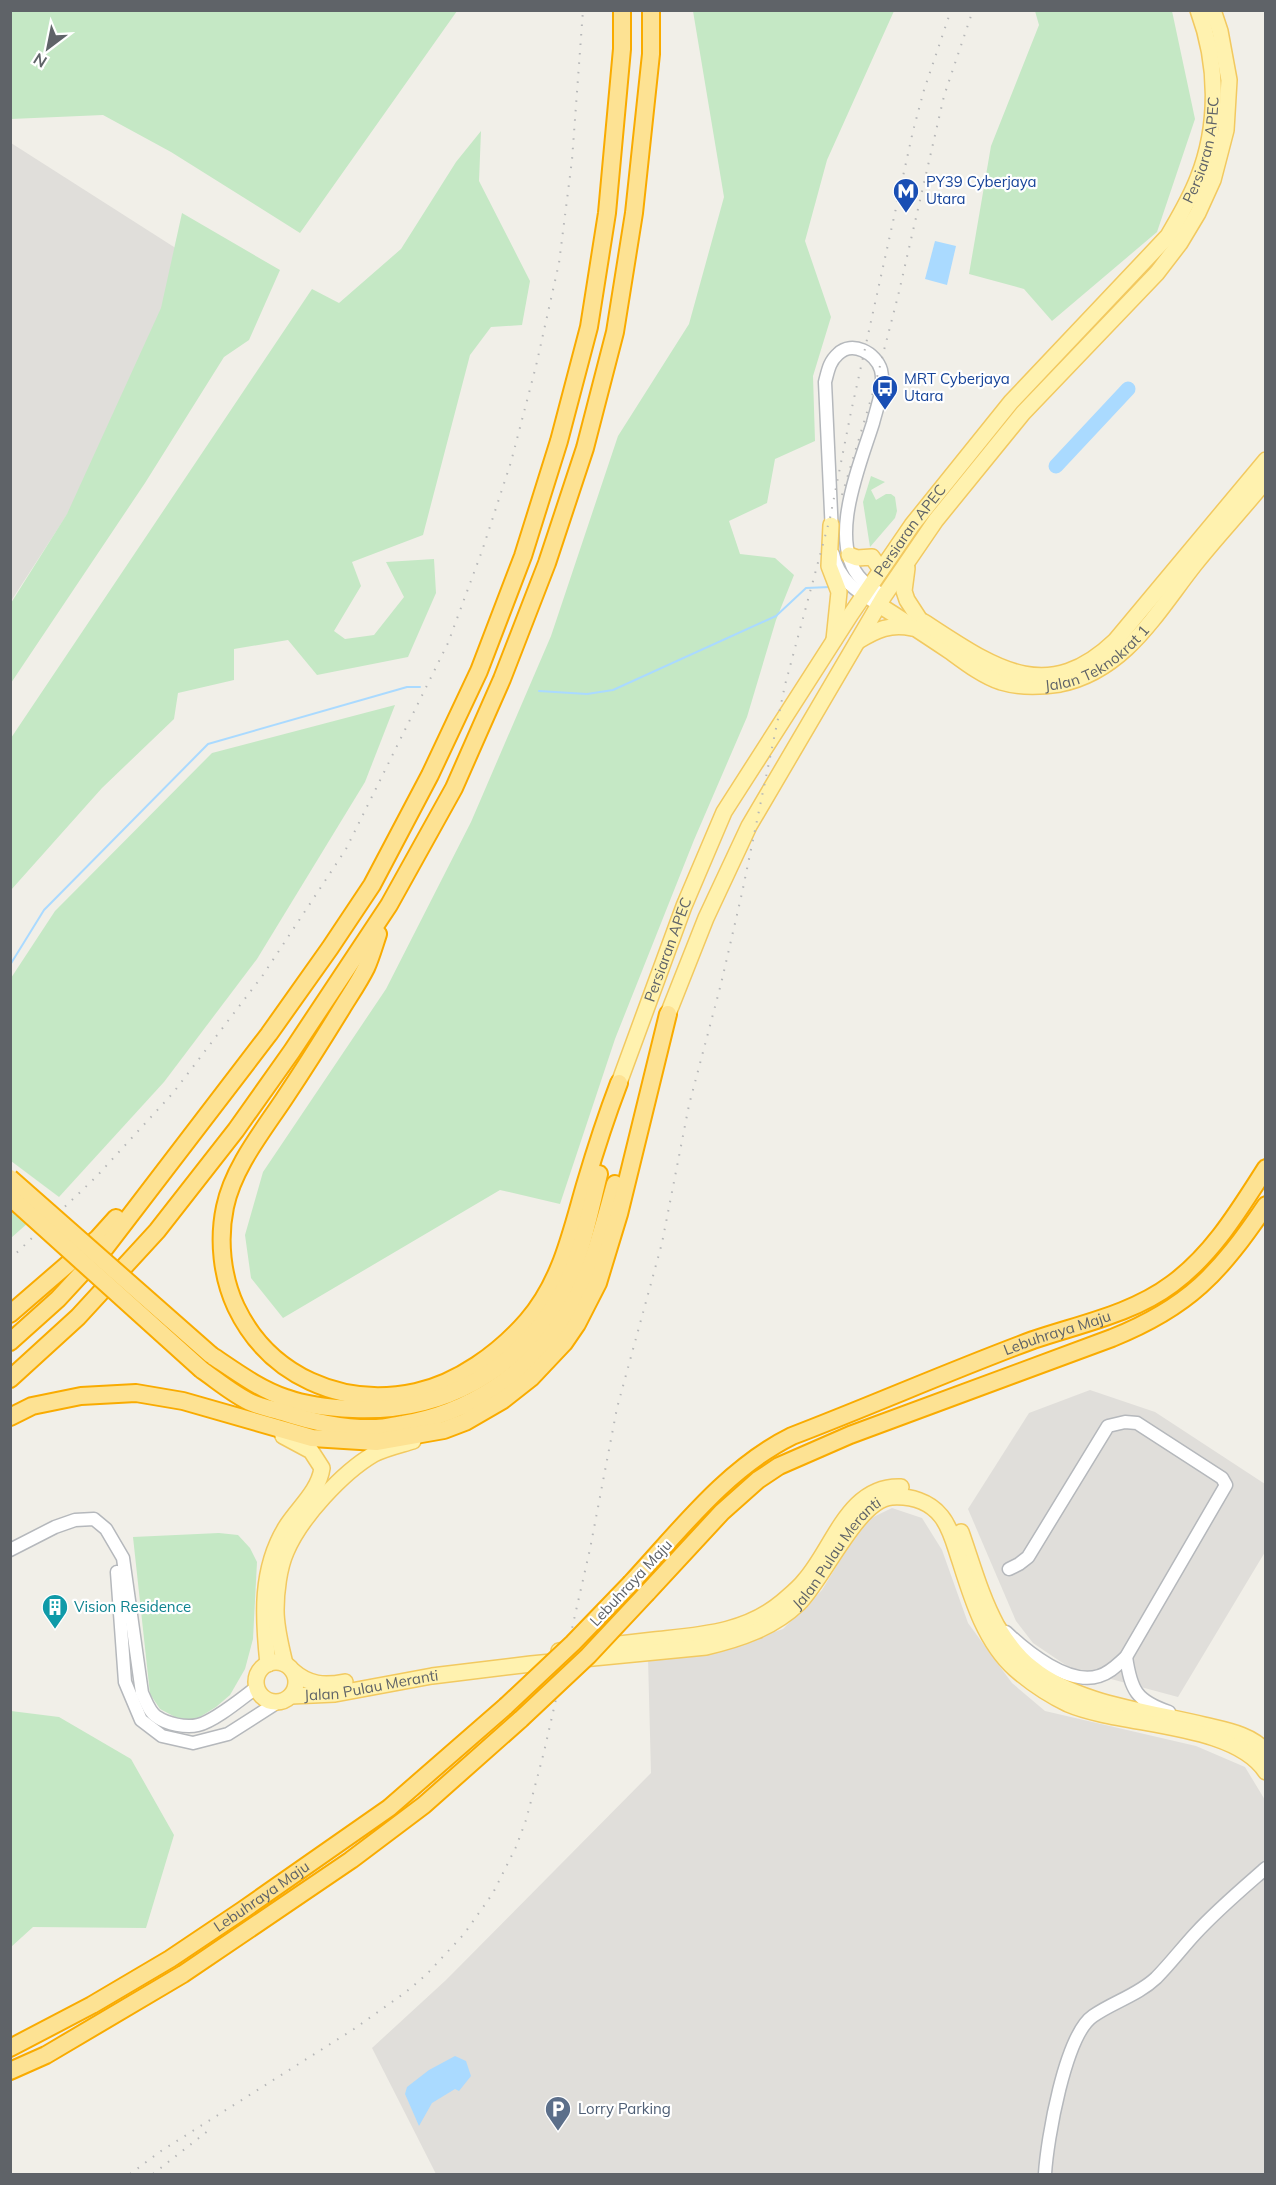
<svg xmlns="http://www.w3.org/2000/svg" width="1276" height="2185" font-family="Mulish,sans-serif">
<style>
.industrial{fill:#e0deda}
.green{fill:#c5e8c5}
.water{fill:#aadaff}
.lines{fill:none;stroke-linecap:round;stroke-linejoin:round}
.stream{stroke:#aadaff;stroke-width:2}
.river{stroke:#aadaff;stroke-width:15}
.minor-casing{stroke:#b5b8bc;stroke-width:15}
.major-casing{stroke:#f2c960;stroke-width:18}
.highway-casing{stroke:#f9ab00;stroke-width:20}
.minor{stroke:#fff;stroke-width:12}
.major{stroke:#fff2af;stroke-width:15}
.highway{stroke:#fde293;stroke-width:16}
.rail{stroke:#b6b7b8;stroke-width:2;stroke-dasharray:1.5 8;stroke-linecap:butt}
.highway-bridge-casing{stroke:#f9ab00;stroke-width:20;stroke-linecap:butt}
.highway-bridge{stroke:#fde293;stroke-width:16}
.labels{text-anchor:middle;stroke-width:4.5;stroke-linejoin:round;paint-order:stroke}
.street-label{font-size:15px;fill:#5f6368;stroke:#fff}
.transit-label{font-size:15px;fill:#164399;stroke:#fff;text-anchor:start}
.culture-label{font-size:15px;fill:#0d838f;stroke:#fff;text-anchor:start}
.service-label{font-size:15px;fill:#4e5e75;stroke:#fff;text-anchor:start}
</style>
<rect width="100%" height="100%" fill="#f1efe8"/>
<g class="industrial">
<path d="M11,143L221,277L11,601Z"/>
<path d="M1090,1390L1155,1412L1265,1484V1552L1178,1697L1070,1668L1033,1643L1016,1621L968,1509L1029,1413Z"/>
<path d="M892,1508L922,1518L942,1550L968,1623L1012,1683L1045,1711L1196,1746L1245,1767L1265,1800V2174H436L372,2048L446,1980L651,1773L648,1658L728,1648L783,1629L822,1590L863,1522Z"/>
</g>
<g class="green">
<path d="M11,10H457V11L300,233L171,152L103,115L11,119Z"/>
<path d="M693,11H894L827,160L805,241L831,317L813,376L815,441L775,459L767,503L729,521L740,554L775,558L794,575L776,620L747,717L694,840L615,1039L560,1204L500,1190L283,1318L251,1278L245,1235L263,1172L386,989L471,822L551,636L618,436L689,324L724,197Z"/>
<path d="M1035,11H1172L1195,119L1157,232L1052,321L1024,289L969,274L991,146L1039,25Z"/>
<path d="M481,131L479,181L530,281L522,325L491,327L470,355L423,535L352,562L361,586L334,631L345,639L374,635L404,597L386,562L434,559L436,593L408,657L317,675L288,640L234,649V680L178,693L174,719L102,788L11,890V738L312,289L339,303L401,249L456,162Z"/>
<path d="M182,213L280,270L249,340L224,357L145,483L11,683V603L67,514L161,308Z"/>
<path d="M871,476L885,482L871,490L876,500L886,494H891L895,497L897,511L895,518L870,547L863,502Z"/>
<path d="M395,705L365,782L257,959L164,1082L59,1197L11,1161V978L55,911L212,753Z"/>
<path d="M10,1207L29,1222L11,1238H10Z"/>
<path d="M219,1533L238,1535L250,1548L257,1562L253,1639L245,1669L230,1695L216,1707L195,1720L177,1718L160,1709L150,1694L133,1537Z"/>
<path d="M11,1711L59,1717L131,1759L174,1835L146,1928L33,1927L11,1947Z"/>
</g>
<g class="water">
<path d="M935,241L956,246L947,285L925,279Z"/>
<path d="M455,2056L466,2061L471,2076L459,2091L455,2089L432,2103L419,2126L405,2094L407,2087L429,2070Z"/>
</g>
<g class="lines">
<g class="stream">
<path d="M539,691L587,694L613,690L776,616L806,588L830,587"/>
<path d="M10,965L44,910L208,744L407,687H420"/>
</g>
<path class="river" d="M1056,466L1128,389"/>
<g class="minor-casing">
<g id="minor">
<path d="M832,534L825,382C828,371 829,362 838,354C852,340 876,353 881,370C885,387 877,407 873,423C860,465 826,543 862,580C868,587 876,591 884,596"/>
<path d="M833,554C838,580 858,592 879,605"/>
<path d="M10,1550L55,1527L75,1520L94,1519L106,1529L123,1558L142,1693C146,1701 149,1712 157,1717C167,1724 186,1728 198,1725C215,1721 242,1698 257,1687"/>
<path d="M117,1572L125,1682L141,1720L162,1736L193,1743L228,1734L278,1702"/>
<path d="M1006,1632C1027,1652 1069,1686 1099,1676C1110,1673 1118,1664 1126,1657L1226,1485L1222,1478L1137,1423L1125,1422L1108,1426L1028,1557L1019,1564L1009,1569"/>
<path d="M1126,1657C1131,1690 1136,1701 1169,1712"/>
<path d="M1045,2174C1047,2140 1065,2035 1093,2016C1113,2002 1138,1995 1156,1978C1170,1964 1182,1948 1195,1934C1217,1910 1242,1889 1266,1868"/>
</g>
</g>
<g class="major-casing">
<g id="major">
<path d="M831,525L829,566L839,592L834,640"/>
<path d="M849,555L857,558L872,557L881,570"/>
<path d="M907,568L904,591L907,600L920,620"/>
<path id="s1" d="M879,605C903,620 927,636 951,652C966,663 983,676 1001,682C1021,688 1040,687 1060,684C1125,671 1157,612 1195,564C1218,535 1243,509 1266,480"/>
<path d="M924,622C991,665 1045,708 1115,641L1266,460"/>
<path d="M858,641C876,630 891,623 912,628"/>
<path d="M668,1014L706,918L749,826L884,596L936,520L1023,413L1157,273L1180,243L1198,213L1213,180L1226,130L1229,80L1220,31L1213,10"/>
<path id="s2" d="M619,1083L684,906L724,812L851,614L912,525L1011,402L1168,236C1179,217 1190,199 1198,178C1219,125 1218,64 1198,10"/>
<path d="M961,1532C972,1563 981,1597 997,1626C1006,1641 1017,1657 1032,1668C1074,1703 1151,1712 1204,1725C1224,1730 1252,1734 1266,1752"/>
<path d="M559,1651C591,1647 622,1644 654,1640C700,1635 745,1633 782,1602C790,1595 799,1588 805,1580C834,1547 848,1485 901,1487"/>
<circle cx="276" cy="1682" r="20"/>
<path d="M268,1664C263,1617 260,1569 286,1527C298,1508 319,1491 322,1468L311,1451L283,1436"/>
<path d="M285,1664C281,1646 276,1629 276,1610C276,1592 279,1568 286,1552C300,1518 343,1472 374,1454C386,1448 400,1445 413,1441"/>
<path d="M293,1671C309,1685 324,1686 345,1682"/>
<path id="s3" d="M291,1696L335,1694L432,1676L531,1664L706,1647C740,1639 773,1628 799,1603C824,1578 858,1499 892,1497C910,1496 929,1501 941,1516C951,1528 955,1547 960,1561C972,1599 985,1642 1015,1669C1031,1683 1049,1695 1068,1704C1122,1727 1233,1722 1266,1772"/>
</g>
</g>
<g class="highway-casing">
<g id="highway">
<path d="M378,934C374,946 371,957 366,968C359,982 350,995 342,1008C323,1039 304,1069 284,1099C262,1132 233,1168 225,1207C218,1240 222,1277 236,1307C269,1376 342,1408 416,1392C458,1383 499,1353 527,1321C561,1282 571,1233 585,1185C595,1151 606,1117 619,1083"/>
<path d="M10,1314L98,1238L116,1218"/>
<path d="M10,1342L58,1299L106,1247L269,1034L330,948L372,885L430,775L479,671L523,556L559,441L589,327L607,213L622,49V10"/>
<path d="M211,1355C235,1371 259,1389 286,1398C308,1406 330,1408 353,1409C441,1413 517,1372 561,1295C581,1259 589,1215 599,1174"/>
<path d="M202,1370C218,1381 234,1395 252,1403C261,1407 272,1409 282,1412C312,1422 344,1429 376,1428C385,1428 395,1425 403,1424C469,1413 526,1375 563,1320C591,1279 602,1230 615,1184"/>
<path d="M10,1379L78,1317L157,1231L236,1130L292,1051L389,905L454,788L502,679L547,563L585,448L615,332L634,213L651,54V10"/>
<path d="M10,1417L32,1406L81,1396L136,1393L183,1401L312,1438L376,1442L444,1430L465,1422L503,1400L531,1378L564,1343L577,1324L598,1283L619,1214L668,1014"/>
<path id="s4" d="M631,1583C680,1530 727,1468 792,1436C873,1405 952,1370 1033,1340C1080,1324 1132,1314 1172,1284C1213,1254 1239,1210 1266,1168"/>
<path d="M647,1593L722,1512L758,1480L779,1466L850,1435L1112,1338C1189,1307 1220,1273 1266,1205"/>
<path id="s5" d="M10,2048L92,2005L170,1959L243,1910L389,1808L506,1706"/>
<path d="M10,2071L46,2055L183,1974L351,1860L424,1805L521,1719"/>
</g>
</g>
<use href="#minor" class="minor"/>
<use href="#major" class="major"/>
<use href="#highway" class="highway"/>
<g class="rail">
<path d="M842,495L874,389L898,296L944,96L973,10"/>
<path d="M10,1259L96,1177L173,1093L263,975L346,849L448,643L482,551L511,462L536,366L559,263L572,160L583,10"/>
<path d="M130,2174L161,2151L354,2029L406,1992L427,1974L464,1934L493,1893L516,1847L526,1820L544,1752L590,1549L617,1408L662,1243L689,1105L721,984L742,893L785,685L830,518L851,412L913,131L924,90L951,10"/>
<path d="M153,2174L209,2130"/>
</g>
<g class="highway-bridge-casing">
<g id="highway-bridge">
<path d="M10,1178L211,1355"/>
<path d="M10,1197L202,1370"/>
<path d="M506,1706L573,1643L631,1583"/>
<path d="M521,1719L588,1656L647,1593"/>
</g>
</g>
<use href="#highway-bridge" class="highway-bridge"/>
</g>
<defs>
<g id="metro-pin" transform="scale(1.35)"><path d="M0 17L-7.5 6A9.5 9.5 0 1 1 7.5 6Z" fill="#1a4fb4" stroke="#fff"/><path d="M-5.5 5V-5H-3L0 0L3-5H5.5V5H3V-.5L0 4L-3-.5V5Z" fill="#fff"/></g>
<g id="bus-pin" transform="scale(1.35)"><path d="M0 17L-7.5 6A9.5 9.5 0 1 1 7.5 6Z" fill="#1a4fb4" stroke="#fff"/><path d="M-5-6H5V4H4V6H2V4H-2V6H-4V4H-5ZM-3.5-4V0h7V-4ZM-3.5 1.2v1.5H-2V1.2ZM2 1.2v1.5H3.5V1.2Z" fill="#fff"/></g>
<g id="building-pin" transform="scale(1.35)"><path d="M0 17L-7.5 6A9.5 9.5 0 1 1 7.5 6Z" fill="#0f9aa8" stroke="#fff"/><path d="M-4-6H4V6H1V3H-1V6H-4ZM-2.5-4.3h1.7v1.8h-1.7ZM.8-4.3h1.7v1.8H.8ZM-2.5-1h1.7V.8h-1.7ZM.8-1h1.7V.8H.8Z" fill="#fff"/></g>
<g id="parking-pin" transform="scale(1.35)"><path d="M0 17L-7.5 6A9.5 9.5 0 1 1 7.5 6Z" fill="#5c6f8a" stroke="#fff"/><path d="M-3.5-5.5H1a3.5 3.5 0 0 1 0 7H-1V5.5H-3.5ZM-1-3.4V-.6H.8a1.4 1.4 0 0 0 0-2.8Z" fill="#fff"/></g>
</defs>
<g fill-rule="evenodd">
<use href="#metro-pin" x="906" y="191"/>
<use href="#bus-pin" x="885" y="388"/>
<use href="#building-pin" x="55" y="1607"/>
<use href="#parking-pin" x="558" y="2109"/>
</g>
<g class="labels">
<g class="street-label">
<text dy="5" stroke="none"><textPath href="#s2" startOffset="1114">Persiaran APEC</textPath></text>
<text dy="5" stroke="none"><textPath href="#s2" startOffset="628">Persiaran APEC</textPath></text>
<text dy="5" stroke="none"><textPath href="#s1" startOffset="249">Jalan Teknokrat 1</textPath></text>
<text dy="5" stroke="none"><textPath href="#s2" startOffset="142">Persiaran APEC</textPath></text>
<text dy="5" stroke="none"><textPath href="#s4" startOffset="504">Lebuhraya Maju</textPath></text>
<text dy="5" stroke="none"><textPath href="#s3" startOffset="585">Jalan Pulau Meranti</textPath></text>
<text transform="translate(631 1583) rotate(-47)" y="5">Lebuhraya Maju</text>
<text dy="5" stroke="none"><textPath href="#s3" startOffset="81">Jalan Pulau Meranti</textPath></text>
<text dy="5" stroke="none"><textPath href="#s5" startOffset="294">Lebuhraya Maju</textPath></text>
</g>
<g class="transit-label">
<text x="926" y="187">PY39 Cyberjaya<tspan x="926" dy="17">Utara</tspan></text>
<text x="904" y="384">MRT Cyberjaya<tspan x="904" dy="17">Utara</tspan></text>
</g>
<g class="culture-label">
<text x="74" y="1612">Vision Residence</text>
</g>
<g class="service-label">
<text x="578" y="2114">Lorry Parking</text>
</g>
</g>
<rect width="1276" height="2185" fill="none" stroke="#5f6368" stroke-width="24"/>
<g transform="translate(48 48) rotate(212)" stroke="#ffffff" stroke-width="4.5" paint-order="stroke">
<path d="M0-4.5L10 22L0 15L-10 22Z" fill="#5f6368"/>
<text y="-9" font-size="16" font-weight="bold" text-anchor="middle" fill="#5f6368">N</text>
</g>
</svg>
